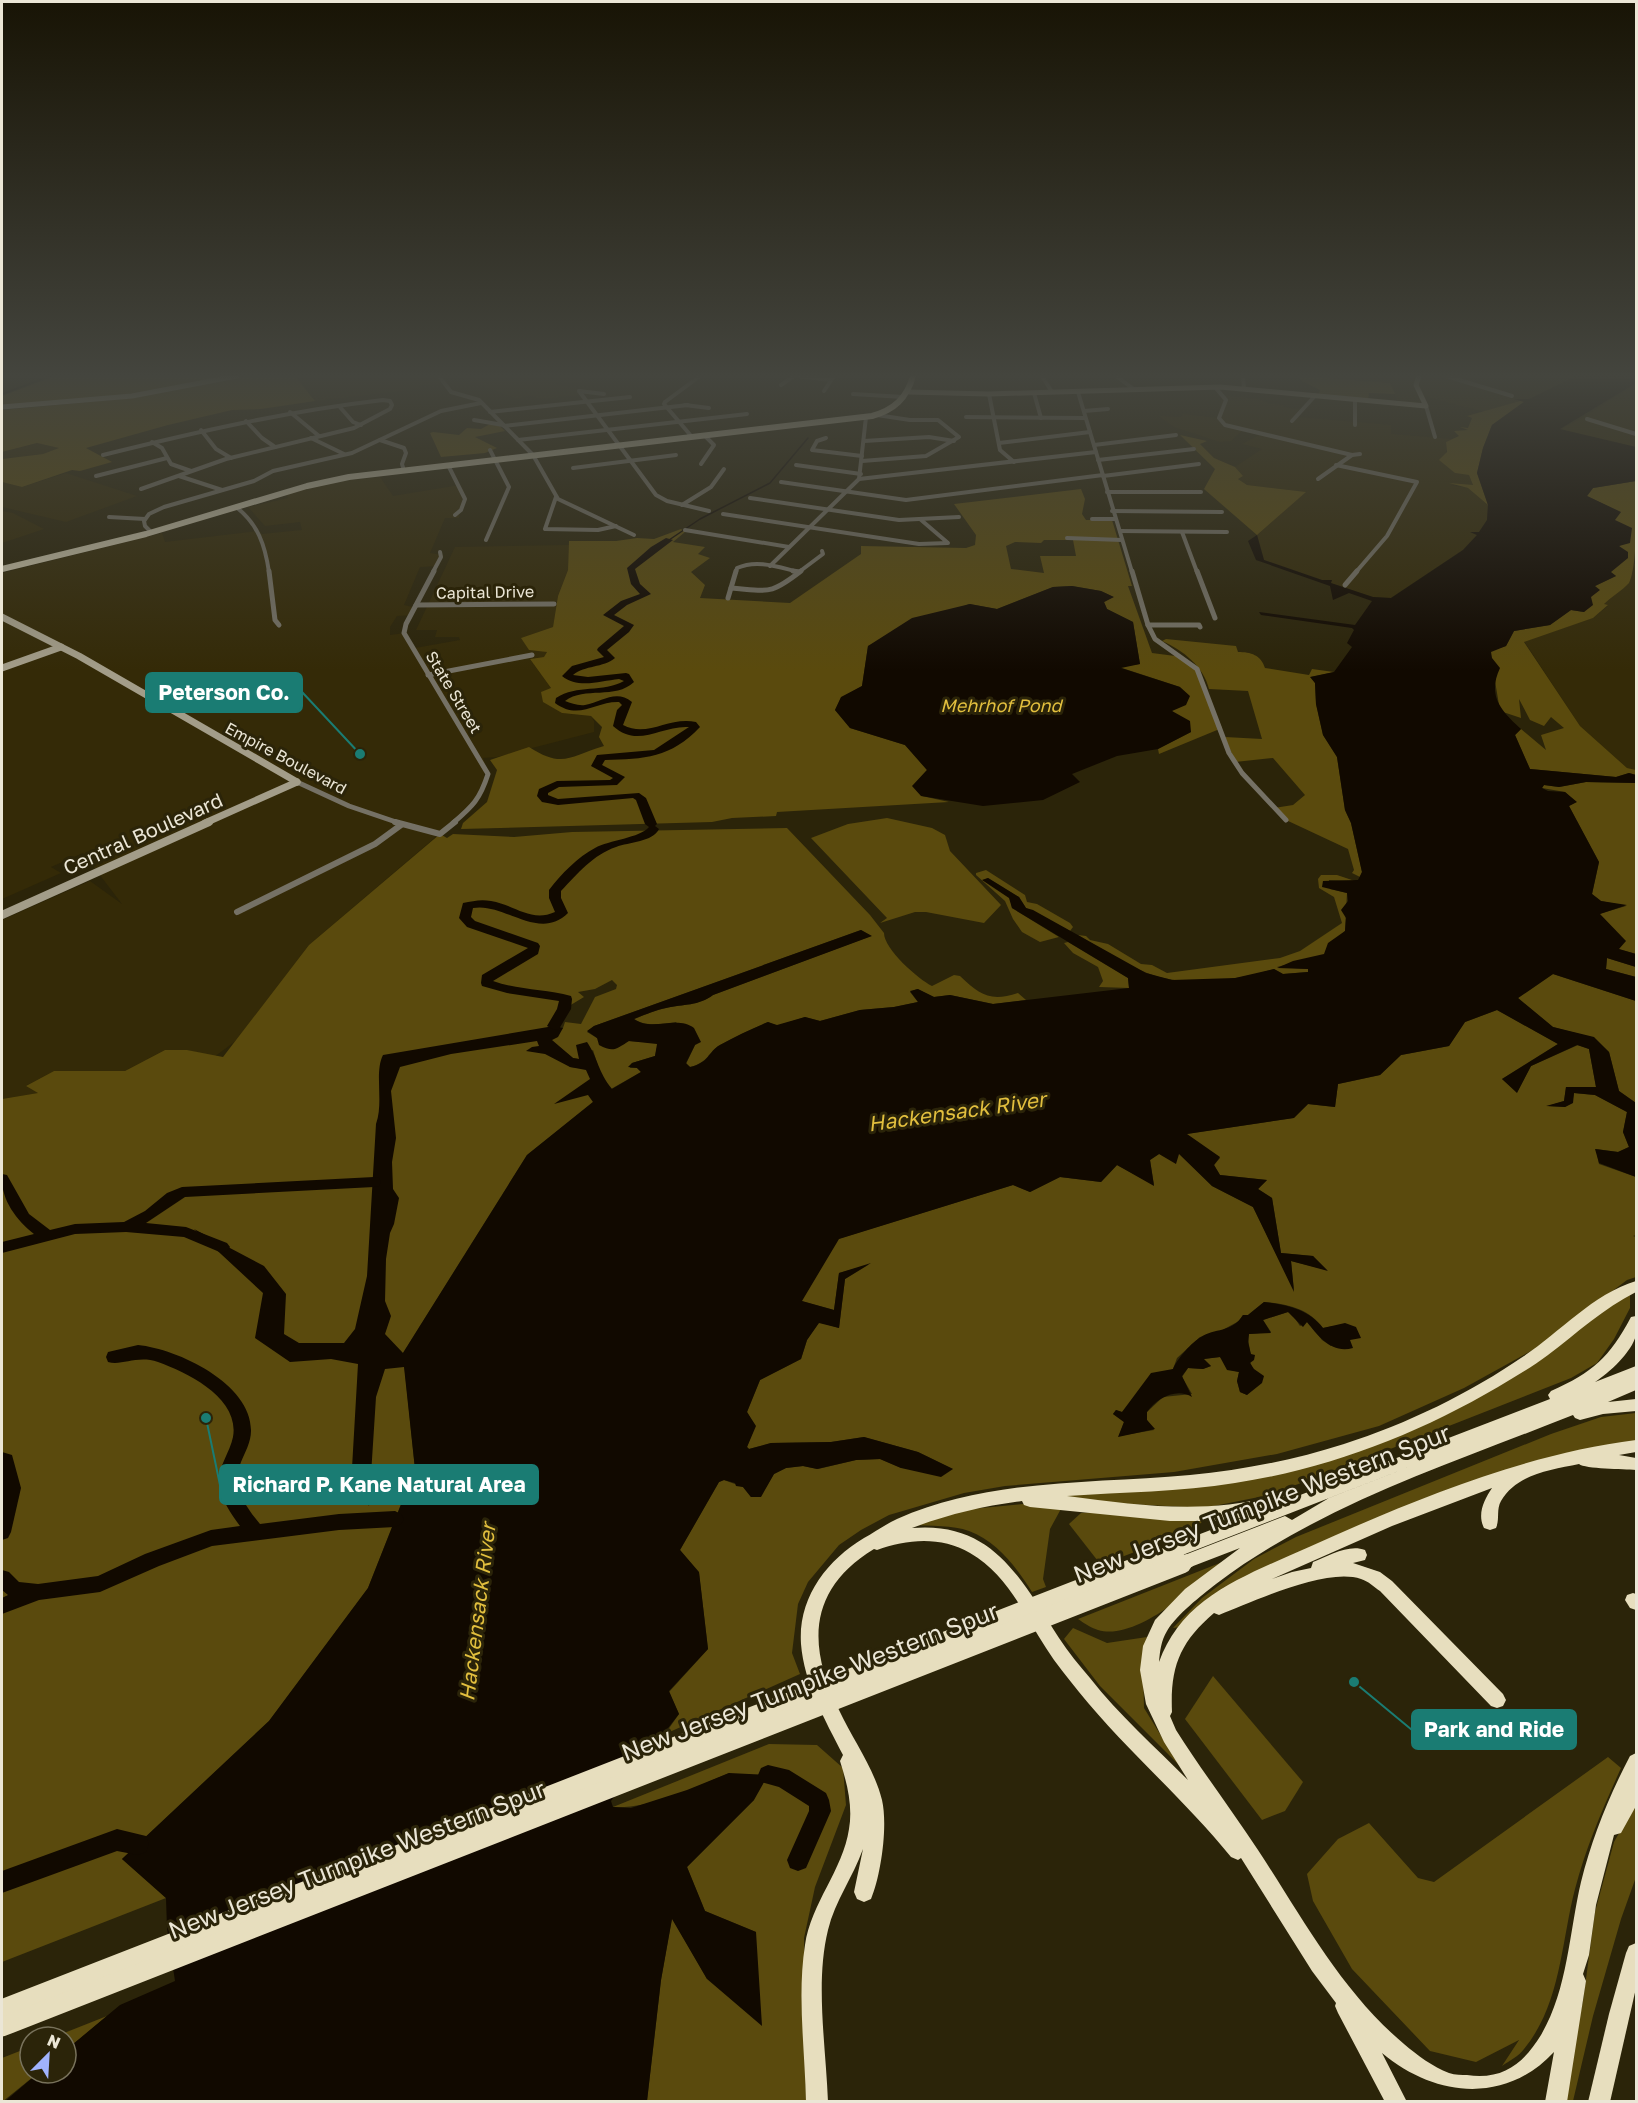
<svg xmlns="http://www.w3.org/2000/svg" width="1638" height="2103" font-family="'Golos Text',sans-serif">
<style>
.built{fill:#342a07}
.green{fill:#5a4a0d;fill-rule:evenodd}
.water{fill:#110900;fill-rule:evenodd}
.lines{fill:none;stroke-linecap:round;stroke-linejoin:round}
.stream{stroke:#110900;stroke-width:1.5}
.river{fill:#110900;fill-rule:evenodd}
.street-far2{stroke:#757165;stroke-width:4}
.street-far1{stroke:#757165;stroke-width:5}
.street{stroke:#757165;stroke-width:6}
.secondary-far2{stroke:#a39d89;stroke-width:5}
.secondary-far1{stroke:#a39d89;stroke-width:7}
.secondary{stroke:#a39d89;stroke-width:8}
.primary{stroke:#c6bfa5;stroke-width:6}
.highway{fill:#e7debe;fill-rule:evenodd}
.highway-bridge-far1{stroke:#e7debe;stroke-width:14}
.highway-bridge{stroke:#e7debe;stroke-width:19}
.labels{text-anchor:middle;stroke-width:6;stroke-linejoin:round;paint-order:stroke}
.far-street-label{font-size:16px;fill:#ebe6d6;stroke:#2b2409}
.far-water-label{font-size:18px;font-style:italic;fill:#e2bf3e;stroke:#2b2409}
.street-label{font-size:20px;fill:#ebe6d6;stroke:#2b2409}
.water-label{font-size:21px;font-style:italic;fill:#e2bf3e;stroke:#2b2409}
.near-street-label{font-size:24px;fill:#ebe6d6;stroke:#2b2409}
.leader{fill:none;stroke:#1a7c73;stroke-width:2}
.callout-dot{fill:#1a7c73;stroke:#2b2409;stroke-width:2}
.callout{fill:#1a7c73;stroke:#1a7c73;stroke-width:2}
.callout-label{font-size:21px;text-anchor:middle;font-weight:bold;fill:#fff}
</style>
<rect width="100%" height="100%" fill="#2b2409"/>
<g class="built">
<path d="M295,376H440L445,383L419,386L420,389L315,401Z"/>
<path d="M456,376H591L580,383L560,381L555,384L580,389L581,395L540,399L530,395L517,399Z"/>
<path d="M1478,376L1460,382L1520,401L1485,412L1424,396H1419L1422,404L1398,402L1390,383L1317,377Z"/>
<path d="M1636,384V447L1559,430L1582,418Z"/>
<path d="M1222,395L1259,399L1271,404L1284,405L1283,407L1304,410L1298,417L1391,425V434L1452,439L1446,442V464L1455,473L1469,475L1473,485H1451L1468,488L1488,505L1487,520L1479,532L1472,533L1477,535L1463,550L1391,598L1373,597L1330,583L1331,580H1322L1264,560L1257,535L1305,492L1247,485L1238,479L1243,476L1235,467L1262,449L1242,444L1259,435L1243,430L1231,441L1220,442L1174,427L1159,416L1181,417L1183,414L1218,418Z"/>
<path d="M38,443L60,448L43,454L2,459V452Z"/>
<path d="M66,473L137,496L66,522L2,507V482L22,487Z"/>
<path d="M380,477L393,496L460,485L464,491L459,518H445L430,553L443,555L438,566L420,567L404,605L417,608L413,615L397,616L390,627V635L405,633L415,648L460,640L459,637H435L437,630H416L455,547L569,545L568,570L558,596L553,627L522,638L547,652L545,657L530,659L551,688L562,713L591,716L594,721V732L497,757L483,758L485,763L483,792L431,841L309,945L237,1040L214,1057L187,1050H165L125,1071H54L26,1086L39,1093L2,1099V920L90,881L122,904L83,853L51,867L61,873L2,899V573L162,533L165,542L259,531L262,534L302,530L300,522L265,526L248,507L288,498L286,494L341,481Z"/>
<path d="M2,511L13,513L44,529L2,543Z"/>
<path d="M1634,564H1636V770L1627,768L1580,726L1524,641L1593,618L1608,606L1603,604L1614,593L1620,591L1633,572Z"/>
</g>
<g class="green">
<path d="M55,376H239L140,395L2,408V396Z"/>
<path d="M252,376H295L315,401L261,409L232,410L168,425L86,448L112,462L80,471L72,470L22,487L2,482V459L43,454L59,448L37,443L2,452V410L133,398Z"/>
<path d="M1299,376L1390,383L1395,394L1369,393L1368,400L1272,390L1319,394L1320,390L1302,381Z"/>
<path d="M1520,401H1525L1492,425L1483,448L1477,473L1488,505L1468,488L1449,483L1473,485L1469,475L1455,473L1439,460L1447,452L1446,442L1459,436L1454,431L1468,430L1460,427L1468,428L1472,418L1467,416Z"/>
<path d="M490,424L500,426L505,431L475,437L497,448L485,453L441,457L430,433L433,432L459,435L467,428L481,429Z"/>
<path d="M1180,435L1207,441L1200,444L1214,458L1235,467L1243,476L1238,479L1247,485L1306,492L1257,535L1204,489L1215,469Z"/>
<path d="M1636,481C1636,505 1638,566 1629,583C1622,591 1612,596 1604,604L1608,605L1593,618L1524,642L1580,726L1627,768L1636,770V775L1629,773L1616,777L1530,769L1515,735L1521,729L1546,750L1541,735L1564,728L1551,717L1544,726L1530,720L1519,699L1521,718L1500,711L1490,651L1506,646L1514,631L1550,625L1571,610L1584,612L1595,586L1616,576L1610,572L1623,551L1619,546L1623,544L1614,520L1620,512L1587,496L1593,488Z"/>
<path d="M1081,489L1085,499L1082,514L1086,520H1112L1132,586H1128L1152,653L1183,657L1197,669L1222,728L1159,754L1158,749L1191,732L1172,711L1180,687L1119,667L1140,664L1133,622L1107,609L1104,602L1113,597L1101,591L1072,586L1053,587L997,609L969,604L868,646L862,686L841,698L835,710L850,728L905,745L927,770L913,786L922,796L949,802L777,812L776,816L732,818L712,822L461,829L463,823L487,802L497,770L490,760L529,747C563,769 570,756 604,746L599,737L602,727L591,716L562,713L543,702L541,692L551,688L530,659L544,657L547,652L529,650L521,638L553,627L558,596L568,570L569,541H616L637,538L654,539L681,529L685,532L673,542L705,547L698,554L710,558L691,572L705,585L700,598L790,603L861,554V546L966,548L975,545L976,535L954,504ZM1044,540H1073L1076,556H1040L1044,573L1011,569L1006,546L1015,542L1041,543Z"/>
<path d="M1166,639L1236,646L1238,652C1251,652 1261,655 1265,668L1309,675L1312,669L1334,672L1311,677L1315,683L1316,704L1323,735L1337,757L1345,810L1351,823L1362,872L1360,877L1352,873L1354,870L1348,849L1286,820L1274,808L1293,805L1305,795L1273,758L1235,762L1225,737L1262,739L1248,691L1209,689C1204,667 1183,650 1162,641Z"/>
<path d="M1586,782L1636,783V954L1618,949L1625,941L1599,914L1626,906L1601,901L1592,894L1599,862L1569,806L1576,802L1565,792L1542,788L1544,785L1559,787Z"/>
<path d="M887,818L932,828L945,835L950,851L1001,905L984,923L926,912H915L880,923L887,918L811,838L848,824Z"/>
<path d="M787,828L870,915L884,933C884,949 918,979 932,986L954,975L960,976C980,995 990,1002 1018,993L1026,1000L993,1004L950,995L934,997L917,989L910,992L918,1002L894,1007L860,1010L820,1021L805,1017L777,1026L768,1022C751,1029 736,1036 720,1045C708,1052 708,1063 690,1067L686,1064L695,1045L676,1022C663,1024 646,1027 634,1019C645,1015 655,1010 666,1008C683,1004 698,1006 713,995L871,936L861,930L594,1026L587,1032L597,1038L624,1044L628,1041L658,1043L655,1056L632,1063L630,1068H637L641,1072L611,1089L601,1076L593,1050L579,1059L573,1058L551,1040L563,1028L565,1022L581,1024L595,997L616,989L617,985L612,980L595,989L578,992L584,997L564,1009L554,1026L538,1041L570,1067L586,1069L591,1079L593,1102L527,1155L403,1353L415,1469L368,1588L269,1721L122,1859L166,1898L2,1962V1099L38,1093L26,1086L54,1071H125L165,1050H187L223,1057L309,945L440,834L447,838L453,834L514,837L572,832Z"/>
<path d="M986,870L1025,895L1027,902L1037,904L1070,923L1073,927L1070,931L1026,908L1019,897L988,878L983,880L1010,898L1012,908L1059,937L1040,942L1022,932L1013,919L1005,901L976,875V873Z"/>
<path d="M1321,875H1337L1355,881L1329,880L1330,889L1347,893L1345,931L1324,955L1277,967L1308,969V972L1283,974L1274,969C1236,981 1185,988 1147,973C1123,964 1100,948 1078,935L1086,936L1090,940L1108,944L1141,964L1152,965L1167,973L1280,958L1300,951L1342,923L1334,897L1319,888L1318,879Z"/>
<path d="M1068,942L1128,978L1129,988L1099,987L1103,981L1098,967L1073,953L1064,943Z"/>
<path d="M1607,958L1636,967V977L1606,969Z"/>
<path d="M1553,974L1636,1001V1103L1619,1091L1609,1052L1594,1038L1553,1027L1518,998Z"/>
<path d="M1497,1010L1558,1044L1502,1079L1517,1092L1531,1066L1578,1045L1589,1049L1596,1087H1566L1564,1101L1548,1106L1565,1107L1572,1103L1574,1093L1595,1095L1627,1112L1623,1132L1629,1147L1618,1152L1596,1149L1599,1164L1636,1177V1235L1633,1236L1636,1237V1277L1627,1280L1540,1346L1464,1388L1379,1426L1277,1454L1174,1472L1005,1486L964,1493L889,1515L861,1530L839,1545L808,1582L798,1604L792,1653L800,1674L665,1734L679,1714L669,1692L708,1649L699,1573L680,1550L719,1482L724,1480L743,1487L751,1497L766,1487L774,1474L786,1468L803,1466L818,1469L856,1460L880,1459L901,1468L953,1469L918,1452L864,1437L831,1442L771,1443L749,1449L747,1447L755,1426L747,1412L760,1380L801,1359L807,1340L819,1322L839,1328L845,1279L868,1265L839,1273L834,1310L801,1301L838,1239L1013,1185L1030,1192L1060,1177L1101,1182L1117,1165L1154,1185L1150,1160L1159,1154L1179,1153L1212,1186L1253,1207L1294,1290L1291,1261L1327,1270L1313,1256L1281,1253L1272,1198L1258,1189L1267,1180L1220,1175L1214,1165L1220,1158L1186,1134L1293,1118L1308,1104L1335,1107L1338,1084L1380,1075L1401,1055L1449,1046L1465,1022ZM1264,1302C1288,1304 1309,1309 1323,1328L1333,1326L1331,1346L1322,1340L1307,1322L1300,1326L1292,1314L1288,1312L1263,1320L1271,1332L1249,1334C1247,1344 1252,1352 1250,1362C1255,1371 1254,1388 1247,1395L1240,1392L1237,1381L1239,1372L1231,1370L1220,1357L1203,1359L1211,1366L1203,1369L1188,1368L1182,1377L1192,1394L1163,1397L1147,1412V1420L1154,1430L1119,1436L1124,1422L1113,1414L1116,1410L1122,1412L1173,1369L1177,1358L1200,1337L1217,1333L1239,1321L1243,1315H1248Z"/>
<path d="M1630,1293V1308L1614,1339L1597,1363L1571,1378L1324,1475L1264,1496L1204,1508L1071,1501L1062,1495L1206,1483L1405,1431Z"/>
<path d="M1636,1413V1443L1563,1455L1383,1517L1180,1627L1173,1628L1202,1598L1254,1559L1296,1537L1551,1434L1601,1417Z"/>
<path d="M1023,1504L1062,1507L1050,1529L1043,1579L1046,1587L1032,1592C1016,1567 998,1542 969,1531C953,1525 930,1526 913,1525L971,1509Z"/>
<path d="M1098,1512L1203,1521L1194,1529L1101,1565L1069,1524L1081,1513Z"/>
<path d="M1230,1559C1200,1582 1138,1642 1098,1630C1091,1628 1084,1623 1078,1619Z"/>
<path d="M1073,1628L1107,1643L1147,1637L1143,1665L1144,1708L1179,1765L1100,1686L1064,1639Z"/>
<path d="M1213,1676L1303,1782L1285,1811L1262,1820L1185,1719Z"/>
<path d="M769,1744L817,1745L843,1768L846,1805L815,1887L804,1938L806,2101H647L661,1980L672,1918L707,1979L756,1932L705,1911L687,1867L754,1800L729,1773C693,1788 652,1809 613,1807Z"/>
<path d="M1608,1757L1621,1768C1603,1808 1586,1847 1575,1889C1561,1943 1561,2004 1524,2049C1519,2056 1509,2061 1502,2066L1519,2040L1476,2062L1430,2051L1352,1969L1313,1901L1307,1874L1338,1839L1369,1823L1418,1878L1434,1882Z"/>
<path d="M1636,1803V1877L1621,1919L1593,2016L1573,2101L1562,2102L1583,2001L1595,1912L1614,1842Z"/>
<path d="M107,2016L66,2050V2037H54Z"/>
<path d="M30,2047V2073H38L2,2102V2058Z"/>
</g>
<g class="water">
<path d="M1576,376H1636V383L1560,429L1636,447V481L1593,488L1587,496L1621,512L1615,520L1632,528L1630,543L1619,546L1628,552V558L1611,572L1616,576L1595,586L1600,590L1591,597L1593,605L1584,612L1571,610L1550,625L1514,631L1506,646L1491,652L1492,658L1500,668C1487,696 1501,711 1521,729L1515,735L1530,769L1616,777L1629,773L1636,775V783L1586,782L1559,787L1544,785L1542,788L1548,791L1565,792L1577,802L1569,806L1599,862L1592,894L1601,901L1627,905L1600,914L1626,941L1619,949L1636,954V967L1607,958L1606,969L1636,977V1001L1553,974L1518,998L1553,1027L1594,1037L1609,1052L1619,1091L1636,1103V1177L1599,1163L1595,1149L1618,1152L1629,1147L1623,1132L1627,1112L1595,1095L1574,1093L1573,1103L1565,1107L1546,1106L1564,1101L1566,1087H1596L1589,1049L1577,1045L1531,1066L1517,1093L1502,1079L1558,1044L1497,1010L1465,1022L1449,1046L1401,1055L1380,1075L1338,1084L1335,1107L1308,1104L1294,1118L1187,1134L1220,1157L1214,1165L1220,1175L1267,1180L1258,1189L1272,1198L1281,1253L1313,1256L1328,1271L1291,1261L1294,1292L1253,1207L1212,1186L1179,1154L1176,1164L1159,1154L1150,1160L1154,1186L1117,1165L1101,1182L1060,1177L1030,1192L1013,1185L839,1239L802,1301L834,1310L839,1273L871,1263L845,1279L839,1328L819,1323L807,1340L801,1359L760,1380L747,1412L756,1426L747,1447L749,1449L771,1443L831,1442L864,1437L918,1452L953,1469L941,1477L901,1468L880,1459L856,1460L817,1469L803,1466L786,1468L774,1474L761,1497H751L743,1487L736,1486L735,1483L724,1480L719,1482L680,1550L699,1572L708,1649L669,1691L679,1714L611,1801L613,1807L631,1808L687,1790L729,1773L768,1775L754,1800L687,1867L705,1911L756,1932L762,2026L707,1979L672,1919L661,1980L647,2101L4,2102L38,2073H66V2050L120,2005L175,1981L167,1928L166,1898L122,1859L269,1721L368,1588L415,1469L404,1367L385,1369L376,1397L369,1506L352,1468L358,1364L331,1359L290,1362L255,1338L263,1293L194,1229L264,1266L286,1294L284,1334L299,1343H344L355,1329L367,1276L376,1124C384,1101 374,1073 383,1055L554,1026L563,1028L558,1037L552,1040L573,1058L579,1059L576,1045L587,1042C598,1058 598,1072 612,1089L641,1072L637,1068L628,1067L632,1063L655,1056L657,1044L629,1041C616,1049 614,1053 599,1045L597,1038L587,1031L594,1026L861,930L872,936L713,995C699,1006 683,1004 666,1008C656,1010 644,1015 634,1019C652,1032 677,1015 694,1028L701,1042L695,1045L686,1063L690,1067C709,1063 708,1052 720,1045C736,1036 751,1029 768,1022L777,1025L805,1017L820,1021L860,1010L894,1007L918,1002L910,991L918,989L934,997L950,995L993,1004L1129,988L1128,978L1012,908L1009,898L982,880L988,878L1019,897L1026,908L1033,910L1146,973L1172,980L1235,978L1274,969L1283,974L1308,972V969L1277,968L1293,961L1324,954L1328,943L1345,931L1346,918L1341,910L1348,901L1347,893L1322,887L1323,881L1358,880L1362,872L1351,823L1345,810L1337,757L1323,735L1316,704L1315,683L1310,677L1334,672L1352,647L1347,643L1354,630L1352,628L1261,615L1259,612L1355,625L1372,601L1349,593L1333,600L1330,586L1256,560L1248,541L1257,535L1264,560L1322,580H1332L1331,583L1373,597L1391,598L1463,550L1477,535L1470,532H1479L1487,520L1488,505L1477,473L1483,448L1492,425L1524,402L1514,399H1529ZM537,1041L539,1046L532,1047L526,1051L545,1054L570,1067L586,1070L590,1079L554,1104L588,1095L593,1102L527,1155L403,1353L385,1334L391,1316L385,1301L386,1259L390,1233L394,1224L399,1198L393,1189L392,1162L396,1138L391,1091L400,1067L451,1054Z"/>
<path d="M1072,586L1101,591L1114,597L1104,602L1107,609L1133,622L1140,664L1121,668L1180,687L1190,696L1186,705L1172,711L1190,721L1191,732L1158,749L1117,756L1072,774L1080,782L1043,800L983,806L921,796L912,786L927,770L905,745L850,728L835,710L841,697L862,686L868,646L912,618L970,604L997,609L1053,587Z"/>
<path d="M1264,1302C1288,1305 1308,1309 1323,1328L1345,1323L1356,1327L1361,1338L1350,1340L1353,1348C1332,1354 1319,1337 1307,1322L1303,1327L1288,1312L1263,1320L1271,1333L1249,1334L1248,1342L1251,1354L1255,1355L1254,1360L1250,1363L1254,1369L1264,1376L1262,1383L1247,1395L1240,1392L1237,1381L1239,1372L1227,1370L1220,1357L1204,1359L1211,1366L1203,1369L1188,1368L1182,1376L1192,1397C1176,1387 1156,1399 1147,1412V1420L1155,1429L1118,1437L1124,1422L1113,1414L1116,1410L1122,1412L1151,1373L1173,1369C1177,1359 1192,1342 1201,1337C1214,1328 1232,1333 1243,1315H1248Z"/>
</g>
<g class="lines">
<g class="stream">
<path d="M2,394L50,376"/>
<path d="M669,540L700,519L770,483L808,438"/>
</g>
<g class="river">
<path d="M666,538L673,540L635,569L640,584L651,594L627,605L614,615L634,625L629,632L607,650L615,658C603,668 585,665 573,675L588,677L626,673L629,674L634,682C615,700 585,686 565,701C571,703 578,706 585,705C602,702 616,689 632,702L623,725C648,738 669,716 696,722L700,727C671,758 644,759 605,760L602,765L625,777L617,785L559,787L548,793V795L558,799L639,793L646,798L657,824L655,826L659,829C653,842 629,842 616,847C593,855 578,873 561,891V898L568,913C539,942 504,902 473,908L471,917L475,921L538,943L540,946L538,954L493,981C518,990 545,989 571,996L572,999L571,1009L559,1029L554,1030L547,1026L557,1009L559,1001L507,993L482,986L481,983L482,975L528,948L467,927L459,918L463,903C473,901 481,899 491,901C515,905 531,923 555,912L549,898V890C561,874 578,857 595,848C609,840 640,838 649,827L645,824L636,800L633,798L558,805L542,802L537,796L539,789L557,781L610,780L613,778L591,766L597,755L654,750L689,727C661,725 638,749 613,726L617,710L622,705L619,702C596,701 579,721 555,703L556,698C577,684 603,693 624,681L619,679C600,681 578,689 562,676L572,666L604,657L597,650L598,648L624,626L603,615L621,601L640,594L631,584L627,568L651,547Z"/>
<path d="M2,1174L7,1175L29,1214L50,1230L75,1224L124,1222L145,1211L167,1193L182,1187L374,1177L379,1178L381,1182L379,1186L374,1187L185,1197L146,1223L186,1227L227,1243L230,1247L227,1251L222,1253L184,1237L126,1232L75,1234L2,1253V1242L34,1234C15,1219 0,1198 2,1174Z"/>
<path d="M138,1345C178,1349 252,1384 251,1431C251,1442 245,1452 241,1462C231,1486 245,1506 260,1524L339,1514L395,1511L401,1514L404,1519L401,1524L395,1527L339,1530L212,1546L159,1566L100,1592L39,1600L2,1614V1598L8,1595L2,1590V1570L9,1572L19,1582L38,1584L98,1576L145,1554L211,1530L240,1526C231,1514 220,1498 219,1481C219,1465 230,1452 233,1437C240,1398 188,1373 158,1362C137,1355 122,1366 108,1362L106,1357L108,1352Z"/>
<path d="M2,1452L12,1455L21,1488L11,1532L8,1538L2,1540Z"/>
<path d="M768,1765L789,1770L826,1793L829,1800L831,1811L806,1868L798,1871L790,1868L787,1860L809,1811V1806L779,1787L761,1782L758,1775L761,1768Z"/>
<path d="M117,1829L146,1836L149,1844L146,1852L138,1855L117,1851L2,1893V1871Z"/>
</g>
<g class="street-far2">
<path d="M439,376L451,392L479,400L533,455L558,499L634,535"/>
<path d="M797,376L831,380"/>
<path d="M1042,376L1052,392"/>
<path d="M1116,376L1135,390"/>
<path d="M1243,376L1244,389"/>
<path d="M1446,376L1512,396"/>
<path d="M781,385L794,376"/>
<path d="M1215,387L1226,400L1219,418L1225,425L1352,455L1360,454"/>
<path d="M579,391L656,495L667,501L709,511"/>
<path d="M579,391L604,394"/>
<path d="M824,391L834,376"/>
<path d="M1078,392L1132,572"/>
<path d="M1034,393L1041,418"/>
<path d="M853,394L904,397"/>
<path d="M989,394L1000,450L1014,462"/>
<path d="M1355,400V425"/>
<path d="M665,402L664,404L692,437"/>
<path d="M665,402L700,376"/>
<path d="M685,405L709,408"/>
<path d="M339,406L353,422L361,425"/>
<path d="M1426,406L1435,437"/>
<path d="M1084,411L1108,409"/>
<path d="M290,412L319,436"/>
<path d="M490,412L630,397"/>
<path d="M966,417L1085,418"/>
<path d="M1587,419L1636,434"/>
<path d="M474,420L503,425"/>
<path d="M246,421L262,438L275,447"/>
<path d="M1292,421L1314,397"/>
<path d="M504,426L688,405"/>
<path d="M201,430L216,449L231,458"/>
<path d="M311,438L344,454"/>
<path d="M826,438L817,441L812,450L862,456"/>
<path d="M380,440L404,448L406,453L402,464L404,471"/>
<path d="M518,440L747,414"/>
<path d="M864,441L929,437L954,441"/>
<path d="M152,442L162,448L171,464L191,471"/>
<path d="M999,443L1090,432"/>
<path d="M1094,445L1176,435"/>
<path d="M103,455C196,432 288,411 383,400L390,401L392,405L390,409L354,428L226,459L141,489"/>
<path d="M1098,460L1194,449"/>
<path d="M862,461L926,456L959,437L938,420H910L877,415"/>
<path d="M701,464L714,445L704,435"/>
<path d="M448,465L465,499L461,510L455,515"/>
<path d="M796,465L861,474"/>
<path d="M1336,465L1417,482L1387,536L1356,572"/>
<path d="M573,468L676,455"/>
<path d="M96,476L167,458"/>
<path d="M179,476L222,490"/>
<path d="M1103,476L1199,464"/>
<path d="M859,479L1096,452"/>
<path d="M1318,479L1352,455"/>
<path d="M781,482L906,500L1103,475"/>
<path d="M1107,492H1201"/>
<path d="M556,497L545,529L598,530L616,526"/>
<path d="M750,498L899,520L959,517"/>
<path d="M682,505L711,487L724,469"/>
<path d="M236,507C258,524 265,545 269,572"/>
<path d="M1112,511L1222,512"/>
<path d="M723,514L919,544L948,543L920,519"/>
<path d="M109,517L145,519"/>
<path d="M1092,519H1115"/>
<path d="M685,530L789,547"/>
<path d="M1120,531L1227,532"/>
<path d="M151,532L145,526L144,521L149,514L164,507L254,481L273,471L352,453L441,411L481,403"/>
<path d="M1182,532L1197,572"/>
<path d="M1067,538L1122,540"/>
<path d="M486,540L509,487L490,450"/>
<path d="M770,566L859,479L866,417"/>
<path d="M433,572L441,557L440,552"/>
<path d="M736,572L737,568C757,559 778,567 799,572"/>
<path d="M799,572L823,554L822,551"/>
</g>
<g class="street-far1">
<path d="M269,571L275,620L279,625"/>
<path d="M434,571L406,624L404,633L488,774C480,799 473,806 453,823"/>
<path d="M793,571L799,572"/>
<path d="M1132,571L1148,625L1155,639L1197,669L1229,753L1242,773L1286,820"/>
<path d="M1197,571L1215,618"/>
<path d="M1345,585L1357,571"/>
<path d="M731,588C770,591 770,595 801,571"/>
<path d="M728,598L736,571"/>
<path d="M416,605L554,604"/>
<path d="M1148,625H1199L1200,627"/>
<path d="M428,675L532,655"/>
<path d="M297,782L349,806L399,823"/>
</g>
<g class="street">
<path d="M395,822L440,834L455,822"/>
<path d="M237,912L375,844L401,825"/>
</g>
<g class="secondary-far2">
<path d="M909,392L989,394L1220,387L1426,406L1416,385L1419,376"/>
<path d="M2,407L132,396L237,376"/>
</g>
<g class="secondary-far1">
<path d="M2,617L79,656L297,782"/>
<path d="M2,668L61,647"/>
<path d="M205,823L297,782"/>
</g>
<path class="secondary" d="M2,915L209,822"/>
<path class="primary" d="M2,569L146,534L307,486L349,477L872,416C894,410 907,398 913,376"/>
<g class="highway">
<path d="M1636,1281V1292C1604,1308 1577,1333 1548,1355C1532,1367 1515,1377 1498,1387C1418,1434 1328,1469 1235,1483C1180,1492 1123,1492 1067,1496C1144,1506 1212,1516 1288,1492L1294,1494L1295,1497L1550,1399L1548,1395L1551,1391C1593,1372 1609,1358 1631,1317L1636,1316C1636,1322 1638,1330 1636,1335C1632,1352 1609,1373 1595,1382L1636,1366V1390L1608,1402L1636,1399V1411L1603,1414L1580,1420L1575,1418L1573,1415C1453,1463 1320,1505 1216,1584C1201,1596 1177,1614 1167,1631C1161,1641 1160,1651 1159,1662C1168,1637 1183,1617 1204,1601C1236,1577 1274,1563 1309,1547C1411,1501 1524,1454 1636,1440V1452L1619,1455L1636,1458V1470C1624,1469 1585,1469 1579,1464C1550,1470 1517,1474 1501,1501C1496,1510 1500,1519 1496,1528L1490,1530L1484,1528C1477,1514 1484,1500 1492,1488L1392,1526L1272,1579L1292,1572L1311,1568L1313,1562C1329,1556 1348,1544 1365,1550L1367,1555L1365,1560L1353,1563L1380,1572L1392,1581L1503,1694L1506,1700L1503,1706L1497,1708L1491,1706L1380,1591C1374,1587 1368,1581 1361,1579C1326,1567 1253,1602 1219,1615L1214,1613C1180,1642 1170,1667 1172,1712L1170,1716L1176,1730C1202,1771 1231,1809 1258,1850C1302,1917 1341,1991 1404,2044C1417,2055 1433,2067 1449,2073C1455,2075 1462,2075 1467,2075C1503,2080 1523,2064 1541,2035C1568,1989 1569,1933 1581,1882C1592,1838 1609,1796 1630,1756L1636,1753V1806L1621,1833L1614,1835L1596,1905L1589,1955L1583,1974L1586,1981L1567,2102H1545L1554,2052C1507,2103 1437,2099 1382,2053L1407,2102H1385L1338,2013L1335,2006L1336,2003L1312,1971L1241,1858L1238,1860L1231,1857C1184,1799 1126,1750 1079,1692C1068,1678 1056,1664 1046,1648C1024,1614 1007,1574 970,1553C941,1536 907,1539 877,1550L874,1549C808,1589 807,1646 839,1710C853,1740 874,1768 882,1800C888,1826 881,1875 871,1899L864,1902L857,1899L854,1892L863,1849C853,1877 835,1901 828,1930C815,1983 826,2047 828,2102H806C805,2050 797,1996 805,1945C811,1903 843,1870 849,1829C853,1806 847,1783 840,1761L843,1755C825,1720 804,1683 801,1644C798,1598 826,1561 864,1538C875,1532 886,1524 897,1519C990,1478 1092,1484 1190,1475C1243,1470 1294,1460 1344,1444C1407,1424 1470,1393 1524,1356C1560,1332 1593,1294 1636,1281ZM1468,1444L1329,1498L1292,1520L1285,1516L1182,1556L1180,1561L1182,1566L1188,1568L1240,1548L1185,1589L1155,1620L1143,1646L1140,1670L1146,1704L1164,1742L1188,1780C1155,1747 1119,1715 1090,1678C1079,1665 1068,1652 1059,1638C1021,1580 994,1521 912,1528C949,1514 984,1506 1022,1501L1024,1505L1030,1507L1170,1521H1218L1242,1518L1174,1544L1172,1549L1174,1554L1180,1556Z"/>
<path d="M1633,1593L1636,1594V1610L1630,1608L1625,1600L1627,1595Z"/>
<path d="M1636,1943V1988L1610,2102H1588L1609,2014L1626,1953L1629,1946Z"/>
</g>
<g class="highway-bridge-far1">
<path d="M1139,1565L1180,1549"/>
<path d="M1178,1565L1188,1561"/>
</g>
<g class="highway-bridge">
<path d="M2,2009L1143,1564"/>
<path d="M2,2027L1182,1564"/>
</g>
</g>
<linearGradient id="sky" x2="0" y2="1"><stop stop-color="#181405"/><stop offset="0.56" stop-color="#44453e"/><stop offset="1" stop-color="#44453e" stop-opacity="0"/></linearGradient>
<rect width="1638" height="671" fill="url(#sky)"/>
<g class="labels">
<g class="far-street-label">
<text transform="translate(485 592) rotate(-1)" y="6">Capital Drive</text>
<text transform="translate(454 692) rotate(59)" y="6">State Street</text>
<text transform="translate(286 758) rotate(28)" y="6">Empire Boulevard</text>
</g>
<g class="far-water-label">
<text x="1001" y="712">Mehrhof Pond</text>
</g>
<g class="street-label">
<text transform="translate(143 834) rotate(-24)" y="7">Central Boulevard</text>
</g>
<g class="water-label">
<text transform="translate(957 1112) rotate(-8)" y="7">Hackensack River</text>
<text transform="translate(478 1612) rotate(-83)" y="7">Hackensack River</text>
</g>
<g class="near-street-label">
<text transform="translate(1262 1504) rotate(-21)" y="8">New Jersey Turnpike Western Spur</text>
<text transform="translate(810 1682) rotate(-21)" y="8">New Jersey Turnpike Western Spur</text>
<text transform="translate(357 1860) rotate(-21)" y="8">New Jersey Turnpike Western Spur</text>
</g>
</g>
<path class="leader" d="M360 754L302 692M206 1418L220 1485M1354 1682L1412 1730"/>
<g class="callout-dot">
<circle cx="360" cy="754" r="6"/>
<circle cx="206" cy="1418" r="6"/>
<circle cx="1354" cy="1682" r="6"/>
</g>
<g class="callout">
<rect x="146" y="673" width="156" height="39" rx="6"/>
<rect x="220" y="1465" width="318" height="39" rx="6"/>
<rect x="1412" y="1710" width="164" height="39" rx="6"/>
</g>
<g class="callout-label">
<text x="224" y="700">Peterson Co.</text>
<text x="379" y="1492">Richard P. Kane Natural Area</text>
<text x="1494" y="1737">Park and Ride</text>
</g>
<rect width="1638" height="2103" fill="none" stroke="#ebe6d6" stroke-width="6"/>
<g transform="translate(48 2055) rotate(24)"><circle r="28" fill="#2b2409" stroke="#78725b" stroke-width="1.5"/>
<path d="M0-4.5L10 22L0 15L-10 22Z" fill="#a1b3fd"/>
<text y="-9" font-size="16" font-weight="bold" text-anchor="middle" fill="#ebe6d6">N</text>
</g>
</svg>
